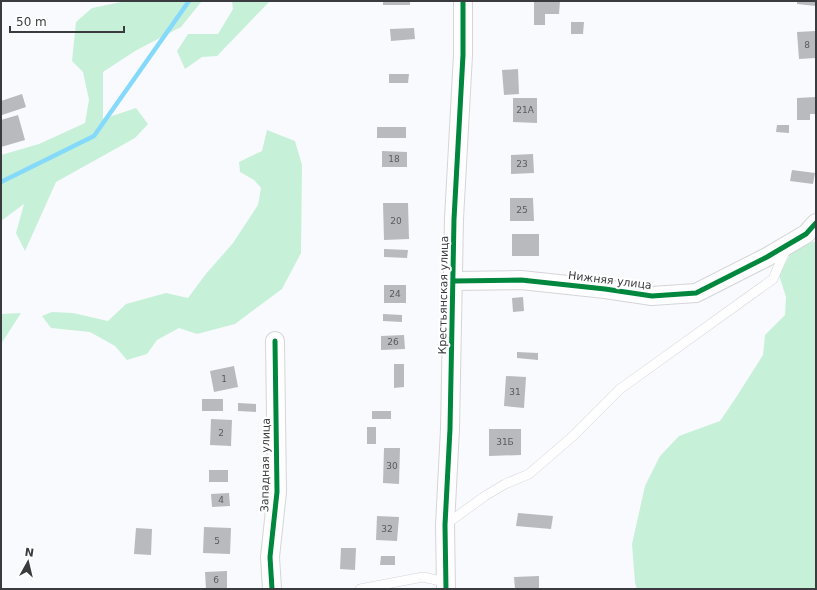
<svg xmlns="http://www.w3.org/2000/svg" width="817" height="590" font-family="'DejaVu Sans',sans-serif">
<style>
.green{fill:#c7f0d9}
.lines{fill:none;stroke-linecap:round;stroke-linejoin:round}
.stream{stroke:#85dafc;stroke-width:4.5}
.building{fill:#b9babd}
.service-casing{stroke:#d5d5d9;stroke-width:10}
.minor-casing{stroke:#d5d5d9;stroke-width:20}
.service{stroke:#fefeff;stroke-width:9}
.minor{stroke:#fefeff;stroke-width:18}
.cycleway-casing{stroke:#fff;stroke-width:8}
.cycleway{stroke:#00873e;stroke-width:5}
.labels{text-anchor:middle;stroke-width:4;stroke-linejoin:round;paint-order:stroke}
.number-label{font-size:9px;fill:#5a5b5e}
.street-label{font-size:11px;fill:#3a3b3e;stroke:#fff}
</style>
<rect width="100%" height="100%" fill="#f9fafe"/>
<g class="green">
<path d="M126,1H202L181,27L135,51L103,72V119L136,108L148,124L135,138L56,182L25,251L16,233L24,204L1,221V155L39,144L85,123L89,100L83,72L72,61L76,22L92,8Z"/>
<path d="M232,1H270L217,56L202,57L185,69L177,51L188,34H218L233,9Z"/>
<path d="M267,130L295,141L302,165L301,253L282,289L235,324L197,334L179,328L157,340L147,354L127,360L115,346L90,332L51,328L42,316L52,312L73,313L108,321L126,304L166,293L188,298L205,275L233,243L258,205L261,188L254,180L240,172L239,162L262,151Z"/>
<path d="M816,241V589H637L635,583L632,544L645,486L660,456L679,436L720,421L737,396L763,355L765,335L785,315L786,297L779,275L793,249Z"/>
<path d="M21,313L1,344V345V314Z"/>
</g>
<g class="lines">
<path class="stream" d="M1,182L94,136L189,1"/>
</g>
<g class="building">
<rect x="383" y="1" width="27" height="4"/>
<path d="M534,1H560L559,14H545V25H534Z"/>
<path d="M797,1H816V6L797,4Z"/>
<path d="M571,22H584L583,34H571Z"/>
<path d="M414,28L415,39L391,41L390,29Z"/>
<path d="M816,31V58L799,59L797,32Z"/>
<path d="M518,69L519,94L504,95L502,70Z"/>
<path d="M389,74H409L408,83H389Z"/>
<path d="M22,94L26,107L2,115L1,101Z"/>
<path d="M816,97V114H810V120H797V98Z"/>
<path d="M513,98H537V123L513,122Z"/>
<path d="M18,115L25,140L1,147V120Z"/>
<path d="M777,125H789V133L776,132Z"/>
<rect x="377" y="127" width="29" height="11"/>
<path d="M382,151L407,152V167H382Z"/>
<path d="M533,154L534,173L511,174V155Z"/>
<path d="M792,170L815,173L813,184L790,181Z"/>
<path d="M510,198H533L534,221H510Z"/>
<path d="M383,203H408L409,239L384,240Z"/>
<rect x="512" y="234" width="27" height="22"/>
<path d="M384,249L408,250L407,258L384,257Z"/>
<rect x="384" y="285" width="22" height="18"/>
<path d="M523,297L524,311L513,312L512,298Z"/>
<path d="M383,314L402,315V322L383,321Z"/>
<path d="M404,335L405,349L381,350V336Z"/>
<path d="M517,352L538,353V360L517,358Z"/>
<path d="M394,364H404V387L394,388Z"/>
<path d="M234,366L238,387L214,392L210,371Z"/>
<path d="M506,376L526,377L524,408L504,406Z"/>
<rect x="202" y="399" width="21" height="12"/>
<path d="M238,403L256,404V412L238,411Z"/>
<rect x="372" y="411" width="19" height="8"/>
<path d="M211,419L232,420L231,446L210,445Z"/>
<rect x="367" y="427" width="9" height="17"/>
<path d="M489,429H521V455L489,456Z"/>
<path d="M384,448H400L399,484L383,483Z"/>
<rect x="209" y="470" width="19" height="12"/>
<path d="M229,493L230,506L212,507L211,494Z"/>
<path d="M518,513L553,516L551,529L516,526Z"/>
<path d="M377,516L399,517L397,541L376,540Z"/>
<path d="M204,527L231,528L230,554L203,553Z"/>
<path d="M136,528L152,529L151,555L134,554Z"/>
<path d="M341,548H356L355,570L340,569Z"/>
<path d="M381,556H395V565H380Z"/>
<path d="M227,571V588L206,589L205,572Z"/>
<path d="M539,576V589H515L514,577Z"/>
</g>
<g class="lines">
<g class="service-casing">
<g id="service">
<path d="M445,525L485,496L505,484L529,474L573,436L620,389L773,279L787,247"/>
<path d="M360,589L423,577L445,582"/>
</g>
</g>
<g class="minor-casing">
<g id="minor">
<path d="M454,281L521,280L605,289L652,296L696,293L767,257L806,234L816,223"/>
<path d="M272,589L270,557L277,492L275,341"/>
<path d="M446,589L445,525L450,429L454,219L463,55V1"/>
</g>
</g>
<use href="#service" class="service"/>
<use href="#minor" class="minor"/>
<g class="cycleway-casing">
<g id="cycleway">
<path d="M454,281L521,280L605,289L652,296L696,293L767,257L806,234L816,223"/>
<path d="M272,589L270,557L277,492L275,341"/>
<path d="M446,589L445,525L450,429L454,219L463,55V1"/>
</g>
</g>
<use href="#cycleway" class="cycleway"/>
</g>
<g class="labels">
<g class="number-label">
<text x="807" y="48">8</text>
<text x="525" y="113">21А</text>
<text x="394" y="162">18</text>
<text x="522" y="167">23</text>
<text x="522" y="213">25</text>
<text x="396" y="224">20</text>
<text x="395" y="297">24</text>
<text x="393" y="345">26</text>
<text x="224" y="382">1</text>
<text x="515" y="395">31</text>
<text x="221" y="436">2</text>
<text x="505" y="445">31Б</text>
<text x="392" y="469">30</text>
<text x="221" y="503">4</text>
<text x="387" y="532">32</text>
<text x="217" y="544">5</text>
<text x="216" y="583">6</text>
</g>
<g class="street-label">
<text transform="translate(610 280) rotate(7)" y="4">Нижняя улица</text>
<text transform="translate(443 295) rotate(-89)" y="4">Крестьянская улица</text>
<text transform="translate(265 465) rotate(-89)" y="4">Западная улица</text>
</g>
</g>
<rect width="817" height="590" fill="none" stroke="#3a3b3e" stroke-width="4"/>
<g transform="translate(28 562) rotate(8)" stroke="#ffffff" stroke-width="3" paint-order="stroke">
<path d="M0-3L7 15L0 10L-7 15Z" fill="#3a3b3e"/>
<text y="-6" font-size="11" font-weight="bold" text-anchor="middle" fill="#3a3b3e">N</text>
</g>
<path d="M10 26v6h114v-6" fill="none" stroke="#3a3b3e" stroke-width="2"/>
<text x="16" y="26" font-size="12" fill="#3a3b3e" stroke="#ffffff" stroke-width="3" paint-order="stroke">50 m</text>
</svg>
